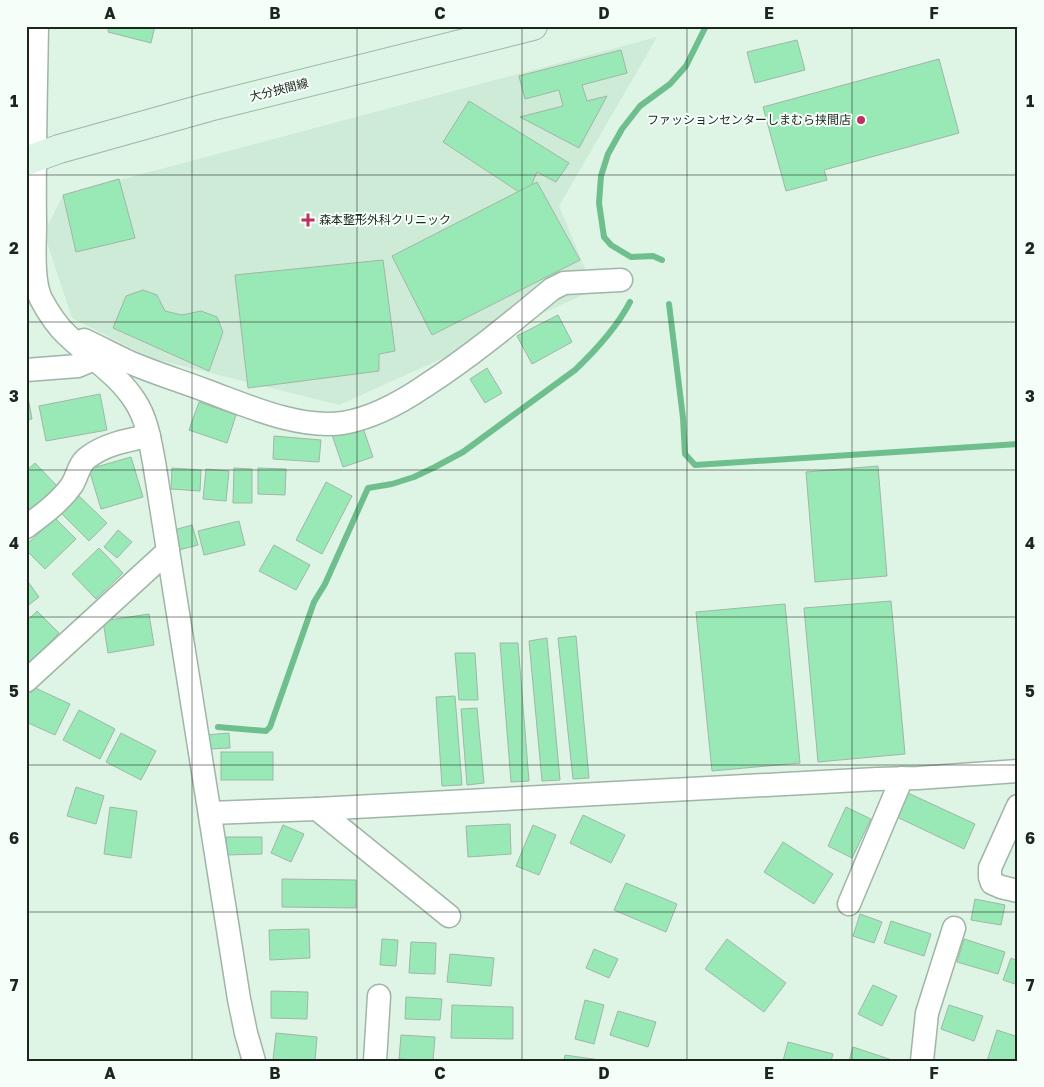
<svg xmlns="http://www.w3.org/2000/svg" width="1044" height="1087" font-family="'Golos Text','Noto Sans JP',sans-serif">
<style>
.built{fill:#cdebd6}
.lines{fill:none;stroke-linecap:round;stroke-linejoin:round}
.stream{stroke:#6fbf8e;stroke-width:6}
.building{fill:#98e9b6;stroke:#a0b6a7}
.street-casing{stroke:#9fb5a6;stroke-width:25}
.secondary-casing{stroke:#9fb5a6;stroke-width:30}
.street{stroke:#fff;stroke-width:22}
.secondary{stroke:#ddf5e6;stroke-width:28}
.grid{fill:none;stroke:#1d251f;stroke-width:1;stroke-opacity:0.55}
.poi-dot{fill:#bf3160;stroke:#f5fef8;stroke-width:2}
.labels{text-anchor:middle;stroke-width:4;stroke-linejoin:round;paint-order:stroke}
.street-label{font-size:12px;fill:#1d251f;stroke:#f5fef8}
.poi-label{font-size:12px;fill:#1d251f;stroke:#f5fef8;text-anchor:end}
.neatline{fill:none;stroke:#1d251f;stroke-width:2}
.grid-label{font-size:16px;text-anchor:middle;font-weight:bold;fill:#1d251f}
</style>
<rect width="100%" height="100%" fill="#def5e5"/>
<path class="built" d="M657,37L559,206L594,290L339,405L150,358L72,318L44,233L63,195Z"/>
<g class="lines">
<g class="stream">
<path d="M662,260L653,256L631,257L611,245L604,237L599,203L601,176L608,154L622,129L640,106L670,84L686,66L706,26"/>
<path d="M669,304L683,418L685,454L695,465L1018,444"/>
<path d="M218,727L266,731L270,727L314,602L325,584L368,488L392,484L414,477L435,467L463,452L575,370C595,351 617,327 630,302"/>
</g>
</g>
<g class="building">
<path d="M109,26H155L151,43L108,32Z"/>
<path d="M797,40L805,70L755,83L747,52Z"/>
<path d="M621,50L627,73L582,85L587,101L607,96L579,148L520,117L563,106L559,90L525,99L519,76Z"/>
<path d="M939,59L959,133L824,170L827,180L786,191L763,107Z"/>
<path d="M469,101L569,163L556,182L537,172L531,186L519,192L443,142Z"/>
<path d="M119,179L135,238L76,252L63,195Z"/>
<path d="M537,182L580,260L432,335L392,256Z"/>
<path d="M383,260L395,351L379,354V371L248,388L235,275Z"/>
<path d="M143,290L157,295L165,311L182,315L201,311L217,317L223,332L209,371L113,328L126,296Z"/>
<path d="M558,315L572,342L532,364L517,336Z"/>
<path d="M487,368L502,393L485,403L470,379Z"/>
<path d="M26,387L32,419L26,420Z"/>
<path d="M100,394L107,430L46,441L39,406Z"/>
<path d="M199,402L236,415L227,443L189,430Z"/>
<path d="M362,425L373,457L343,467L332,435Z"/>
<path d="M274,436L321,440L319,462L273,459Z"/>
<path d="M131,457L143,497L101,509L89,469Z"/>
<path d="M35,463L58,487L26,514V471Z"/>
<path d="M878,466L887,576L815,582L806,472Z"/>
<path d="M172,468L201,470L200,491L171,489Z"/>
<path d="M234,468L252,469V503H233Z"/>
<path d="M258,468L286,469L285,495L258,494Z"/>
<path d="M206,469L229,471L226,501L203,499Z"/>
<path d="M326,482L352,496L322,554L296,540Z"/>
<path d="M76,493L107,523L89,541L59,511Z"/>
<path d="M55,518L76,539L45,569L26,550V545Z"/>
<path d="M239,521L245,545L204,555L198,531Z"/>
<path d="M192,525L198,545L175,551L170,531Z"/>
<path d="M118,530L132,542L117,558L104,547Z"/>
<path d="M274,545L310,565L296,590L259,571Z"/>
<path d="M99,548L123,573L96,599L72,574Z"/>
<path d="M26,579L39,597L26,607Z"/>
<path d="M891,601L905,754L818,762L804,608Z"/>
<path d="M785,604L800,763L712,771L696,612Z"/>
<path d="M37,611L59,633L27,666L26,665V622Z"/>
<path d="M149,614L154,645L108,653L103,621Z"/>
<path d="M576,636L589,778L573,779L558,638Z"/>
<path d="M547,638L560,780L542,781L529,641Z"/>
<path d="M500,643H518L529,781L511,782Z"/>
<path d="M455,653H475L478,700H459Z"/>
<path d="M31,686L70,704L55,735L26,722V696Z"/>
<path d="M455,696L462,785L442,786L436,697Z"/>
<path d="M477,708L484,783L467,785L461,709Z"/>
<path d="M79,710L115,729L100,759L63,740Z"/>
<path d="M121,733L156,751L141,780L106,762Z"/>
<path d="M229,733L230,748L208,749L206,735Z"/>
<rect x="221" y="752" width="52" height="28"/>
<path d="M76,787L104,796L96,824L67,816Z"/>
<path d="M908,793L975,824L964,849L897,817Z"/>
<path d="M110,807L137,811L131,858L104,854Z"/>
<path d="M846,807L871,819L852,858L828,846Z"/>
<path d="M583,815L625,835L611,863L570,843Z"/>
<path d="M510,824L511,854L468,857L466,826Z"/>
<path d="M283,825L304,834L291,862L271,853Z"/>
<path d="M533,825L556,835L539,875L516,866Z"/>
<path d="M226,837H262V854L227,855Z"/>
<path d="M783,842L833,874L814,904L764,872Z"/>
<path d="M282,879L356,880V908L282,907Z"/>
<path d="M626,883L677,904L666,932L614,910Z"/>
<path d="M975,899L1005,905L1001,925L971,920Z"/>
<path d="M860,914L882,922L874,943L853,936Z"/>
<path d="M891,921L931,934L924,956L884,943Z"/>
<path d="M309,929L310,958L270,960L269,930Z"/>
<path d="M382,939L398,940L396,966L380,965Z"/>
<path d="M727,939L786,983L764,1012L705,969Z"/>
<path d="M964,939L1005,952L998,974L957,962Z"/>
<path d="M411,942L436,943L435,974L409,973Z"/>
<path d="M594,949L618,959L609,978L586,968Z"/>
<path d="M450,954L494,958L491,986L447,982Z"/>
<path d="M1011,958L1018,961V985L1003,980Z"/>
<path d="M873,985L897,996L882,1026L858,1014Z"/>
<path d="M271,991L308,992L307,1019L271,1018Z"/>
<path d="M406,997L442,999L440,1020L405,1019Z"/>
<path d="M585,1000L604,1005L594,1044L575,1039Z"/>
<path d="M452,1005L513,1007V1039L451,1038Z"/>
<path d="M949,1005L983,1016L974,1041L941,1029Z"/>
<path d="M618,1011L656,1022L648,1047L610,1035Z"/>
<path d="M997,1030L1018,1037V1061H987Z"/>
<path d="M276,1033L317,1037L315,1061L273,1060Z"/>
<path d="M401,1035L435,1037L433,1061L399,1059Z"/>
<path d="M788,1042L833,1054L831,1061H783Z"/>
<path d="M853,1047L895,1061H849Z"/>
<path d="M565,1055L607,1061H564Z"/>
</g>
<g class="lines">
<g class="street-casing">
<g id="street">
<path d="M37,26C36,92 34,158 35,223C35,244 32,280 41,299C48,312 56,325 67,335C89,357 118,374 135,401C147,419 150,441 154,462L239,999L246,1033L254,1061"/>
<path d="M84,340C99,347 114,355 129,362C154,373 181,381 207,391C248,406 298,429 343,423C373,418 400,403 425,386C470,357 511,323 552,289L564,283L621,280"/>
<path d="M26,370L78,366L85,363L92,358"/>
<path d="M26,527C42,515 60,502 72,485C77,477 79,464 87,458C105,444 128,440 149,436"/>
<path d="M26,681L168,551"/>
<path d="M1018,806L990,868V877L992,883L1001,887L1018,891"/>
<path d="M317,809L449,916"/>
<path d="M210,813L317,809L877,779L918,778L1018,771"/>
<path d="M849,904L902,778"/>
<path d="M375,1061L379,996"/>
<path d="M922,1061L927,1013L954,928"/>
</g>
</g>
<g class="secondary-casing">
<path id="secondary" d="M26,161L59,149L209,107L533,26"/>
</g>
<use href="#street" class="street"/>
<use href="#secondary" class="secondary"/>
</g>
<path class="grid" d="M192,26V1061M357,26V1061M522,26V1061M687,26V1061M852,26V1061M26,175H1018M26,322H1018M26,470H1018M26,617H1018M26,765H1018M26,912H1018"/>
<g class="poi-dot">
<circle cx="861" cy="120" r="5"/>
<path d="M305.5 212.5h5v5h5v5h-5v5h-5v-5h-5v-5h5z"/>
</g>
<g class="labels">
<g class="street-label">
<text transform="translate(279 90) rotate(-14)" y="4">大分挾間線</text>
</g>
<g class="poi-label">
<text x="851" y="124">ファッションセンターしまむら挟間店</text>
<text x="319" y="224" text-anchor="start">森本整形外科クリニック</text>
</g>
</g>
<rect width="1044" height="1087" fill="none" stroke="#f5fef8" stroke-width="55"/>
<rect x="28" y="28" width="988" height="1032" class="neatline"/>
<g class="grid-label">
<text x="110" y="19">A</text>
<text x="275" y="19">B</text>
<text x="440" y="19">C</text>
<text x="604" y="19">D</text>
<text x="769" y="19">E</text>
<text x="934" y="19">F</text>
<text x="14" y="107">1</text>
<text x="1030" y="107">1</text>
<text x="14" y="254">2</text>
<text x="1030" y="254">2</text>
<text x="14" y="402">3</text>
<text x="1030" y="402">3</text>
<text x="14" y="549">4</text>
<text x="1030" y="549">4</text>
<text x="14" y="697">5</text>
<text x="1030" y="697">5</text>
<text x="14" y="844">6</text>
<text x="1030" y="844">6</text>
<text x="14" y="991">7</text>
<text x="1030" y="991">7</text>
<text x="110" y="1079">A</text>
<text x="275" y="1079">B</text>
<text x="440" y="1079">C</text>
<text x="604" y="1079">D</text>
<text x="769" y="1079">E</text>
<text x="934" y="1079">F</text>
</g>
</svg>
